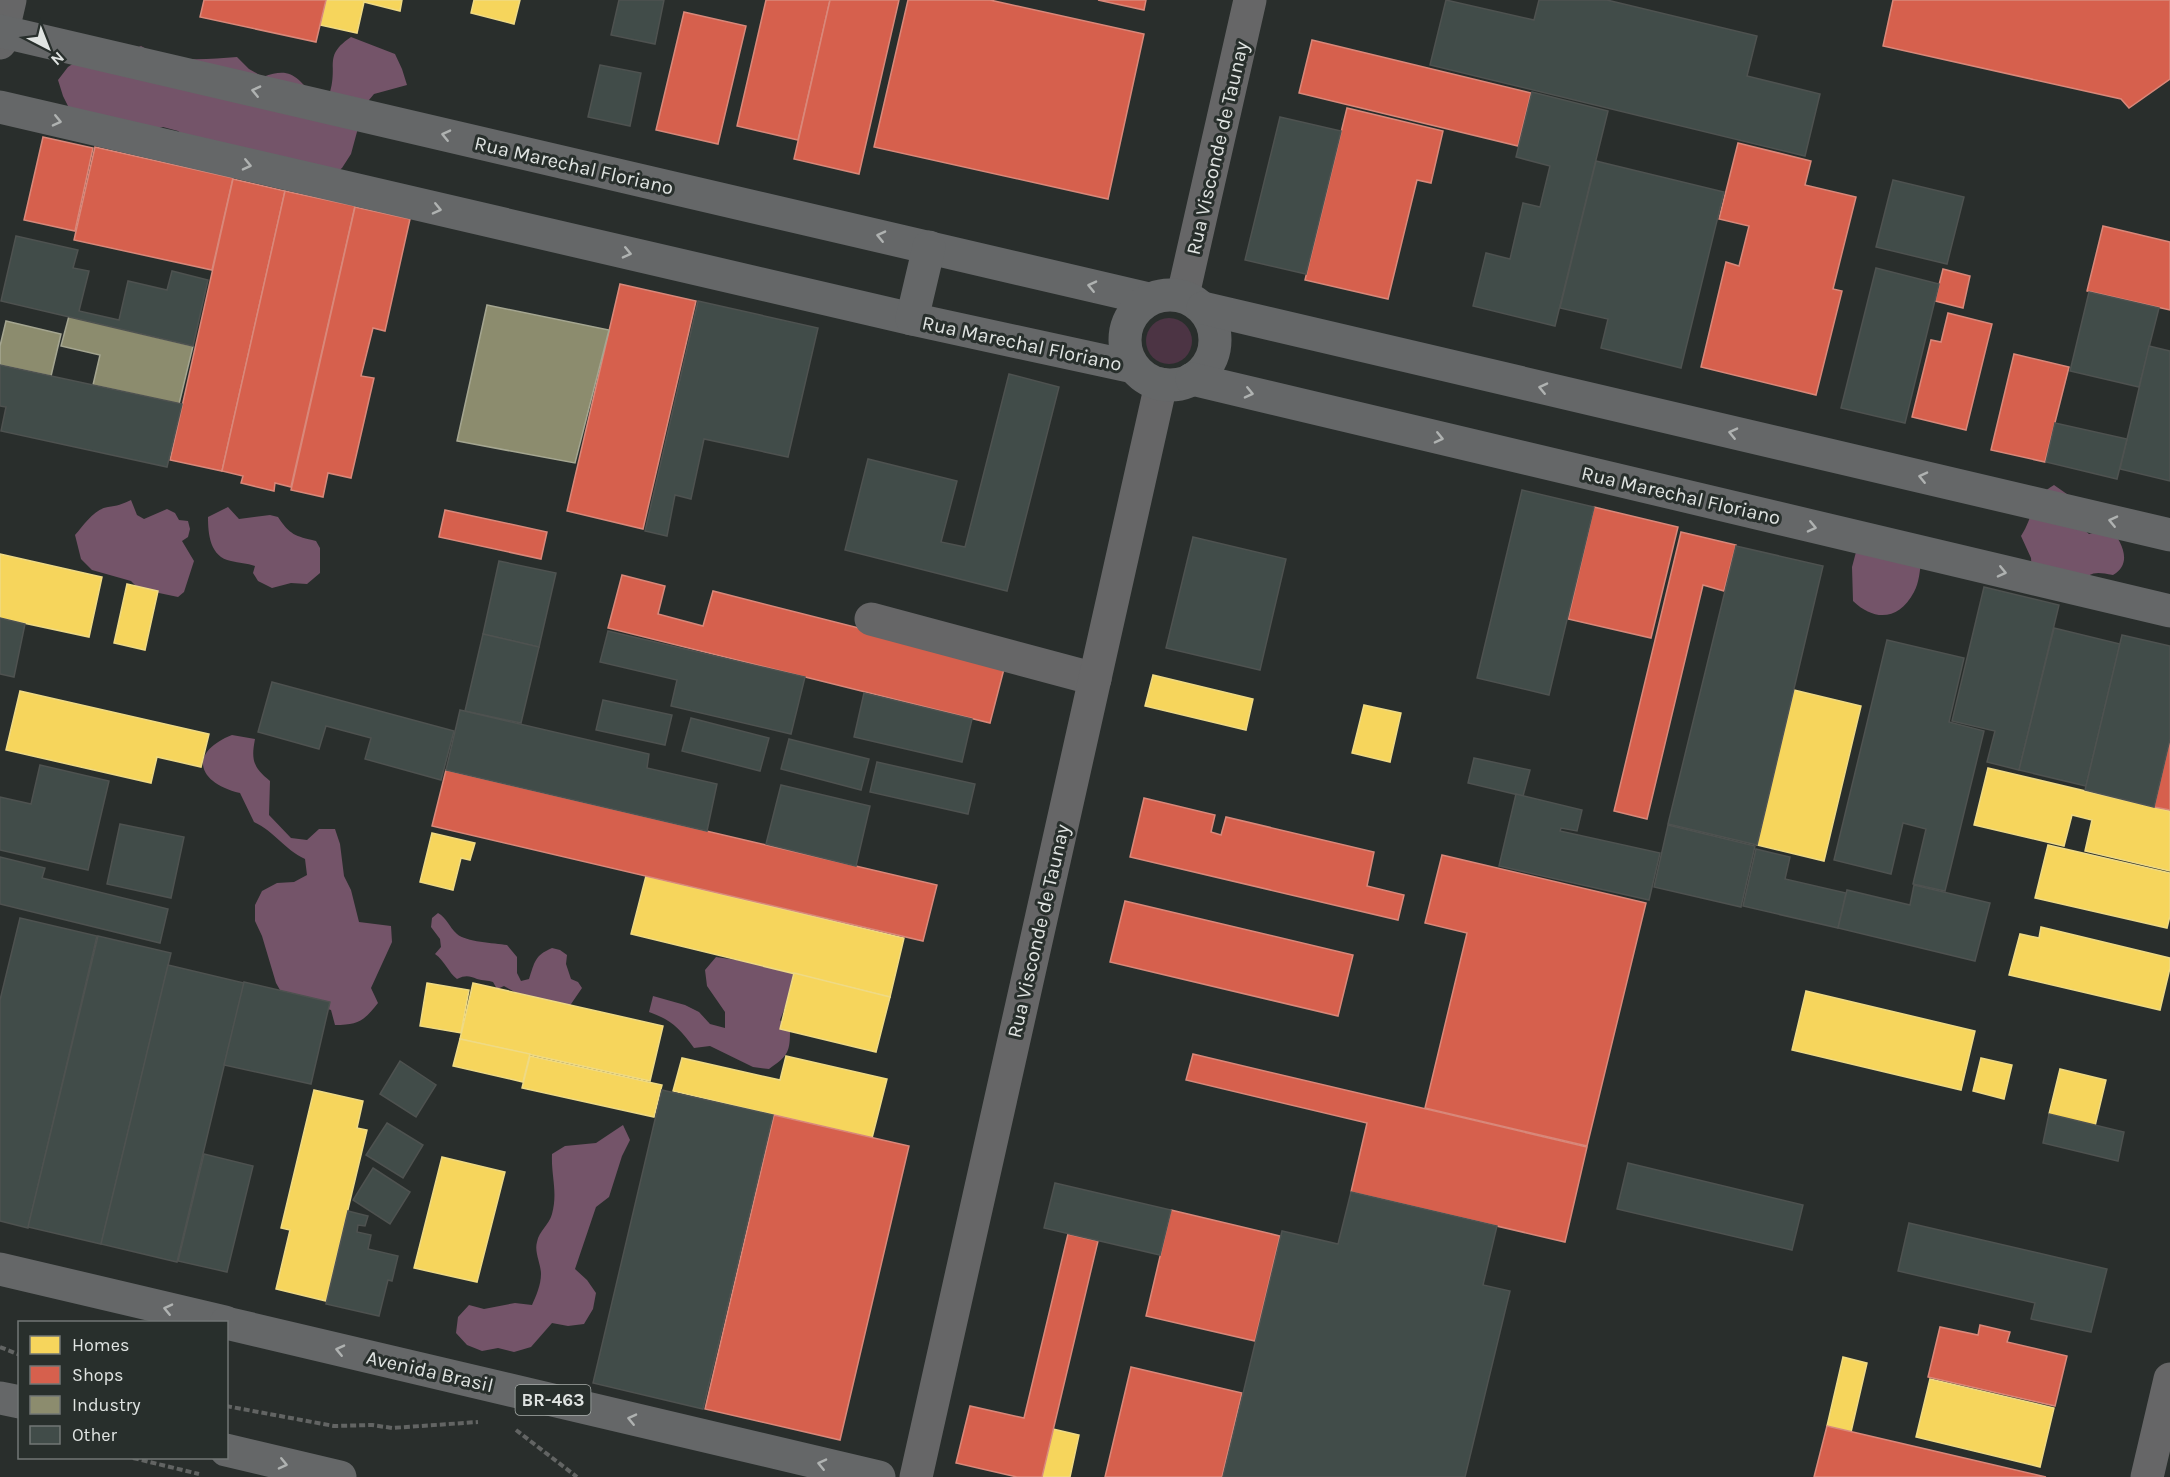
<svg xmlns="http://www.w3.org/2000/svg" width="2170" height="1477" font-family="Karla,sans-serif">
<style>
.green{fill:#4c3444}
.forest{fill:#745469}
.homes{fill:#f6d55c;stroke:#efda84;stroke-width:1.5}
.shops{fill:#d6604d;stroke:#d9887a;stroke-width:1.5}
.industry{fill:#8c8c6e;stroke:#a5a691;stroke-width:1.5}
.building{fill:#414c49;stroke:#4e5250;stroke-width:1.5}
.lines{fill:none;stroke-linecap:round;stroke-linejoin:round}
.path{stroke:#626463;stroke-width:4;stroke-dasharray:6 3;stroke-linecap:butt}
.minor{stroke:#666667;stroke-width:33}
.major{stroke:#656768;stroke-width:33}
.oneway{stroke:#afb2b1}
.labels{text-anchor:middle;stroke-width:6;stroke-linejoin:round;paint-order:stroke}
.shield{fill:#282f2c;stroke:#a9aeab;stroke-width:1.5}
.shield-label{font-size:18px;font-weight:bold;fill:#e0e4e2}
.street-label{font-size:20px;fill:#e0e4e2;stroke:#282f2c}
</style>
<rect width="100%" height="100%" fill="#292e2c"/>
<circle class="green" cx="1169" cy="341" r="23"/>
<g class="forest">
<path d="M351,37L395,54L402,69L407,85L374,94L364,106L351,154L342,168L329,178L204,151L178,131L163,127L129,136L70,110L63,96L58,80L68,67L80,59L127,52L141,46C169,64 205,59 237,57L249,69L263,77C292,66 296,78 316,97L330,92C338,64 323,56 351,37Z"/>
<path d="M2054,485L2074,499L2083,529L2089,534L2111,528C2122,543 2133,563 2113,575C2094,571 2092,572 2076,584L2032,574L2031,558L2021,536C2034,516 2031,498 2054,485Z"/>
<path d="M131,500L137,515L144,519L167,509L175,513L179,520L188,521L190,529L188,537L182,541L194,561L184,592L178,597L159,593L136,586L131,581L92,570L81,559L75,535C84,525 94,509 108,507C117,506 122,504 131,500Z"/>
<path d="M228,507L239,519L270,515L278,517C290,535 295,536 316,541L320,548V573L307,584L291,583L272,588L258,581L253,573L255,566C247,563 239,563 231,561C210,557 208,534 208,517Z"/>
<path d="M1856,552L1921,560C1920,571 1919,583 1914,592C1899,620 1875,622 1853,601L1852,567Z"/>
<path d="M232,735L255,739C251,760 253,767 270,781L269,815L291,838L307,840L319,829H335L340,844L344,876L351,890L359,922L391,926L392,942L371,988L378,1003C364,1021 358,1025 335,1025L331,1010L284,997L276,983L262,936L255,921V905L262,891L277,883L294,882L307,875L305,859C284,849 275,832 254,822L240,793C198,783 187,753 232,735Z"/>
<path d="M438,913C447,918 449,927 457,934C466,942 494,943 507,945L517,957V973L521,981L529,979C535,962 534,956 552,948L560,950L567,955L566,964L571,979L578,982L582,988L569,1007L540,1001L534,997L518,994L504,986L497,989L493,982C488,980 483,981 477,979C469,976 466,975 457,979C448,972 445,961 435,954L441,947L440,939L431,927L432,918Z"/>
<path d="M716,957L770,965H787L797,977L780,1020L790,1032C790,1054 786,1057 769,1069L753,1067L710,1046L694,1048C680,1029 672,1020 649,1012L653,996L685,1005L699,1012L710,1024L725,1028V1012L707,986L705,970Z"/>
<path d="M623,1125L630,1140L622,1156L609,1197L596,1207L575,1269L587,1280L596,1293L593,1309L584,1324L568,1326L552,1323L531,1347L514,1352L498,1348L482,1351L467,1345L456,1333L458,1317L469,1305L484,1309L515,1303L532,1305C536,1296 541,1285 541,1274C541,1264 534,1252 537,1242C539,1231 549,1225 552,1214C558,1192 551,1176 552,1154L565,1146L596,1143Z"/>
</g>
<g class="homes">
<path d="M326,0H402L400,11L364,2L357,33L320,25Z"/>
<path d="M474,0H520L514,24L471,13Z"/>
<path d="M0,554L102,577L89,637L0,618Z"/>
<path d="M127,584L158,591L145,650L114,643Z"/>
<path d="M1153,675L1253,699L1246,730L1145,706Z"/>
<path d="M1794,690L1861,706L1824,861L1757,845Z"/>
<path d="M20,691L209,734L201,767L157,757L151,783L6,750Z"/>
<path d="M1364,705L1401,713L1390,762L1352,753Z"/>
<path d="M1988,768L2170,811V871L2085,851L2092,820L2072,815L2064,846L1974,825Z"/>
<path d="M432,833L475,843L470,860L461,858L453,890L420,882Z"/>
<path d="M2048,845L2170,873V916L2167,928L2035,898Z"/>
<path d="M646,876L904,938L890,997L631,934Z"/>
<path d="M2041,927L2170,958V968L2160,1010L2009,975L2020,934L2039,938Z"/>
<path d="M794,973L890,997L876,1052L780,1029Z"/>
<path d="M427,983L469,990L461,1033L420,1026Z"/>
<path d="M473,983L663,1026L650,1081L460,1039Z"/>
<path d="M1806,991L1975,1031L1961,1090L1792,1050Z"/>
<path d="M460,1039L530,1054L523,1082L453,1066Z"/>
<path d="M530,1056L662,1085L654,1117L522,1088Z"/>
<path d="M786,1056L887,1079L872,1138L673,1091L682,1058L780,1080Z"/>
<path d="M1981,1058L2012,1065L2004,1099L1973,1091Z"/>
<path d="M2060,1069L2106,1080L2095,1126L2049,1114Z"/>
<path d="M314,1090L363,1101L357,1128L367,1130L326,1301L276,1289L290,1230L281,1228Z"/>
<path d="M442,1157L505,1172L477,1282L414,1268Z"/>
<path d="M1843,1357L1867,1363L1851,1432L1827,1426Z"/>
<path d="M1930,1379L2054,1408L2040,1467L1916,1437Z"/>
<path d="M1053,1429L1079,1435L1070,1477H1042Z"/>
</g>
<g class="shops">
<path d="M204,0H326L316,42L200,17Z"/>
<path d="M766,0H830L798,140L737,126Z"/>
<path d="M830,0H899L859,174L794,159Z"/>
<path d="M908,0H990L1144,34L1108,199L874,147Z"/>
<path d="M1098,0H1146L1144,10Z"/>
<path d="M1893,0H2170V79L2129,108L2121,99L1883,46Z"/>
<path d="M684,12L746,26L718,144L656,130Z"/>
<path d="M1312,40L1531,93L1518,146L1299,93Z"/>
<path d="M1347,108L1443,131L1431,183L1417,180L1388,299L1305,280Z"/>
<path d="M43,137L93,148L75,231L24,220Z"/>
<path d="M1738,143L1811,161L1805,185L1856,197L1833,289L1842,291L1816,395L1701,367L1726,262L1739,266L1749,226L1719,219Z"/>
<path d="M95,147L233,178L212,270L74,240Z"/>
<path d="M233,179L285,191L222,471L170,460Z"/>
<path d="M285,191L355,206L291,487L275,483L274,491L241,483L243,476L222,471Z"/>
<path d="M355,207L410,219L385,331L373,328L361,376L374,378L351,478L328,473L323,497L291,490Z"/>
<path d="M2103,226L2170,242V310L2087,291Z"/>
<path d="M1943,269L1970,276L1963,308L1935,301Z"/>
<path d="M620,284L696,301L643,529L567,511Z"/>
<path d="M1948,313L1992,324L1966,430L1912,417L1931,340L1941,342Z"/>
<path d="M2014,354L2069,367L2045,462L1991,450Z"/>
<path d="M1594,507L1678,527L1651,638L1568,619Z"/>
<path d="M445,510L547,532L541,559L439,537Z"/>
<path d="M1681,532L1736,545L1724,591L1703,585L1647,819L1614,811Z"/>
<path d="M622,575L665,586L658,614L703,626L713,591L1005,665L990,723L608,628Z"/>
<path d="M2170,739V810L2154,807Z"/>
<path d="M446,770L937,885L923,941L432,826Z"/>
<path d="M1144,798L1215,815L1211,832L1221,835L1226,817L1374,852L1367,886L1404,895L1398,920L1130,857Z"/>
<path d="M1442,855L1646,903L1587,1146L1425,1108L1467,933L1425,923Z"/>
<path d="M1125,901L1353,955L1338,1016L1110,962Z"/>
<path d="M1193,1054L1587,1147L1565,1242L1351,1192L1367,1123L1186,1080Z"/>
<path d="M774,1115L909,1146L840,1440L705,1409Z"/>
<path d="M1171,1210L1280,1236L1255,1341L1146,1316Z"/>
<path d="M1068,1234L1098,1241L1042,1477H1017L956,1463L970,1406L1024,1418Z"/>
<path d="M1980,1325L2010,1332L2007,1342L2067,1356L2055,1406L1928,1377L1940,1327L1978,1335Z"/>
<path d="M1131,1367L1242,1393L1222,1477H1105Z"/>
<path d="M1827,1426L1930,1450L2046,1477H1814Z"/>
</g>
<g class="industry">
<path d="M487,305L609,330L575,463L457,441Z"/>
<path d="M69,316L193,346L179,404L93,385L100,355L61,346Z"/>
<path d="M6,321L61,334L51,376L0,365V346Z"/>
</g>
<g class="building">
<path d="M619,0H664L655,44L611,35Z"/>
<path d="M1446,0L1534,20L1539,0H1607L1757,36L1747,76L1820,94L1805,156L1430,65Z"/>
<path d="M600,65L641,73L630,126L588,117Z"/>
<path d="M1532,92L1608,111L1555,326L1473,306L1486,253L1510,259L1523,203L1540,207L1550,166L1516,157Z"/>
<path d="M1280,117L1341,131L1306,274L1245,260Z"/>
<path d="M1596,161L1724,192L1681,368L1601,348L1608,319L1560,308Z"/>
<path d="M1893,180L1964,197L1947,264L1876,247Z"/>
<path d="M16,236L78,250L73,268L89,271L79,311L119,320L128,281L167,290L172,271L208,280L193,346L1,301Z"/>
<path d="M1876,268L1939,284L1905,423L1841,408Z"/>
<path d="M2089,292L2159,308L2139,387L2070,371Z"/>
<path d="M698,301L818,328L788,457L704,439L691,499L675,495L667,536L645,531Z"/>
<path d="M2149,346L2170,351V481L2120,469Z"/>
<path d="M0,365L182,404L167,467L1,431L6,407L0,406Z"/>
<path d="M1009,374L1059,387L1007,591L845,550L868,459L957,481L941,542L965,547Z"/>
<path d="M2055,423L2127,439L2117,479L2046,462Z"/>
<path d="M1522,490L1594,507L1549,695L1477,678Z"/>
<path d="M1193,537L1286,559L1260,670L1166,648Z"/>
<path d="M1736,546L1823,566L1757,845L1668,824Z"/>
<path d="M499,561L556,573L539,647L483,634Z"/>
<path d="M1984,587L2059,605L2019,770L1987,762L1995,731L1952,721Z"/>
<path d="M0,618L25,624L14,677L0,674Z"/>
<path d="M2054,628L2120,644L2086,786L2019,770Z"/>
<path d="M608,631L805,677L791,734L671,706L677,680L600,662Z"/>
<path d="M483,634L539,647L521,723L465,711Z"/>
<path d="M2122,635L2170,646V739L2154,807L2085,790Z"/>
<path d="M1887,640L1964,658L1949,722L1984,731L1945,891L1913,884L1926,829L1903,823L1891,874L1834,860Z"/>
<path d="M272,682L454,731L441,780L365,759L371,738L326,726L319,749L258,732Z"/>
<path d="M864,693L972,719L962,762L854,737Z"/>
<path d="M603,700L672,715L665,745L596,730Z"/>
<path d="M460,710L649,754L647,768L717,784L707,831L446,770Z"/>
<path d="M691,718L769,738L760,771L682,751Z"/>
<path d="M789,739L869,759L861,790L781,769Z"/>
<path d="M1474,758L1530,770L1523,796L1468,783Z"/>
<path d="M877,762L975,784L968,814L870,792Z"/>
<path d="M40,765L109,781L88,870L0,850V797L31,804Z"/>
<path d="M781,785L870,806L856,866L766,844Z"/>
<path d="M1516,794L1582,810L1577,831L1561,828L1560,831L1660,853L1649,900L1499,866Z"/>
<path d="M120,824L184,837L171,898L107,884Z"/>
<path d="M1668,825L1755,846L1741,907L1654,887Z"/>
<path d="M1756,849L1790,857L1785,879L1846,893L1838,928L1743,906Z"/>
<path d="M0,857L45,868L42,878L168,909L160,943L0,904Z"/>
<path d="M1914,885L1990,903L1975,961L1838,928L1847,890L1910,905Z"/>
<path d="M20,918L97,936L28,1228L0,1221V1000Z"/>
<path d="M98,936L171,953L101,1244L28,1227Z"/>
<path d="M168,965L244,983L177,1262L101,1244Z"/>
<path d="M244,982L330,1002L311,1084L224,1065Z"/>
<path d="M400,1061L436,1085L416,1117L380,1094Z"/>
<path d="M662,1090L773,1115L703,1409L593,1383Z"/>
<path d="M2049,1114L2124,1132L2118,1161L2043,1143Z"/>
<path d="M387,1123L423,1145L403,1178L366,1155Z"/>
<path d="M204,1154L253,1166L227,1272L178,1261Z"/>
<path d="M1628,1163L1803,1205L1792,1250L1617,1209Z"/>
<path d="M373,1168L410,1192L390,1224L353,1200Z"/>
<path d="M1055,1183L1171,1210L1160,1255L1044,1228Z"/>
<path d="M1351,1192L1497,1226L1483,1285L1510,1291L1465,1477H1223L1282,1231L1338,1244Z"/>
<path d="M348,1211L368,1216L365,1226L358,1225L357,1232L371,1235L368,1249L398,1256L392,1281L388,1280L379,1316L326,1304Z"/>
<path d="M1909,1223L2107,1269L2091,1332L2031,1319L2035,1303L1898,1271Z"/>
</g>
<g class="lines">
<g class="path">
<path d="M0,1347L20,1355"/>
<path d="M226,1406L334,1426L372,1425L392,1428L478,1422"/>
<path d="M516,1430L577,1477"/>
<path d="M133,1458L199,1474"/>
</g>
<g class="minor">
<path d="M0,43L10,0"/>
<path d="M1183,295L1250,0"/>
<path d="M871,619L1095,679"/>
<path d="M916,1477L1161,384"/>
<path d="M2147,1477L2170,1379"/>
</g>
<g class="major">
<path d="M0,31L1149,299"/>
<path d="M0,107L912,319L1133,367"/>
<circle cx="1170" cy="340" r="45"/>
<path d="M1203,308L2170,535"/>
<path d="M912,319L929,247"/>
<path d="M1192,379L2170,611"/>
<path d="M0,1269L225,1322"/>
<path d="M226,1323L879,1477"/>
<path d="M0,1398L20,1402"/>
<path d="M226,1450L340,1477"/>
</g>
</g>
<defs><path id="oneway-chevron" d="M-2-3.5L2.5 0L-2 3.5" fill="none" stroke-width="1.6" stroke-linecap="round" stroke-linejoin="round" transform="scale(1.5)"/></defs>
<g class="oneway">
<use href="#oneway-chevron" transform="translate(256 91) rotate(-167)"/>
<use href="#oneway-chevron" transform="translate(57 121) rotate(13)"/>
<use href="#oneway-chevron" transform="translate(446 135) rotate(-167)"/>
<use href="#oneway-chevron" transform="translate(247 165) rotate(13)"/>
<use href="#oneway-chevron" transform="translate(437 209) rotate(13)"/>
<use href="#oneway-chevron" transform="translate(881 236) rotate(-167)"/>
<use href="#oneway-chevron" transform="translate(627 253) rotate(13)"/>
<use href="#oneway-chevron" transform="translate(1092 286) rotate(-167)"/>
<use href="#oneway-chevron" transform="translate(1543 388) rotate(-167)"/>
<use href="#oneway-chevron" transform="translate(1249 393) rotate(13)"/>
<use href="#oneway-chevron" transform="translate(1733 433) rotate(-167)"/>
<use href="#oneway-chevron" transform="translate(1439 438) rotate(13)"/>
<use href="#oneway-chevron" transform="translate(1923 477) rotate(-167)"/>
<use href="#oneway-chevron" transform="translate(2113 521) rotate(-167)"/>
<use href="#oneway-chevron" transform="translate(1812 527) rotate(13)"/>
<use href="#oneway-chevron" transform="translate(2002 572) rotate(13)"/>
<use href="#oneway-chevron" transform="translate(168 1309) rotate(-167)"/>
<use href="#oneway-chevron" transform="translate(340 1350) rotate(-167)"/>
<use href="#oneway-chevron" transform="translate(632 1419) rotate(-167)"/>
<use href="#oneway-chevron" transform="translate(283 1464) rotate(13)"/>
<use href="#oneway-chevron" transform="translate(822 1464) rotate(-167)"/>
</g>
<g class="labels">
<rect class="shield" x="515.5" y="1385" width="75" height="30" rx="4.5"/>
<g class="shield-label">
<text x="553" y="1406">BR-463</text>
</g>
<g class="street-label">
<text transform="translate(1217 148) rotate(-77)" y="7">Rua Visconde de Taunay</text>
<text transform="translate(574 165) rotate(13)" y="7">Rua Marechal Floriano</text>
<text transform="translate(1022 343) rotate(12)" y="7">Rua Marechal Floriano</text>
<text transform="translate(1681 495) rotate(13)" y="7">Rua Marechal Floriano</text>
<text transform="translate(1038 931) rotate(-77)" y="7">Rua Visconde de Taunay</text>
<text transform="translate(430 1371) rotate(13)" y="7">Avenida Brasil</text>
</g>
</g>
<rect x="18" y="1321" width="210" height="138" fill="#282f2c" stroke="#727775" stroke-width="1.5"/>
<rect x="30" y="1336" width="30" height="18" fill="#f6d55c" stroke="#727775" stroke-width="1.5"/>
<text x="72" y="1351" font-size="18" fill="#e0e4e2">Homes</text>
<rect x="30" y="1366" width="30" height="18" fill="#d6604d" stroke="#727775" stroke-width="1.5"/>
<text x="72" y="1381" font-size="18" fill="#e0e4e2">Shops</text>
<rect x="30" y="1396" width="30" height="18" fill="#8c8c6e" stroke="#727775" stroke-width="1.5"/>
<text x="72" y="1411" font-size="18" fill="#e0e4e2">Industry</text>
<rect x="30" y="1426" width="30" height="18" fill="#414c49" stroke="#727775" stroke-width="1.5"/>
<text x="72" y="1441" font-size="18" fill="#e0e4e2">Other</text>
<g transform="translate(48 48) rotate(138)" stroke="#282f2c" stroke-width="4.5" paint-order="stroke">
<path d="M0-4.5L10 22L0 15L-10 22Z" fill="#e0e4e2"/>
<text y="-9" font-size="16" font-weight="bold" text-anchor="middle" fill="#e0e4e2">N</text>
</g>
</svg>
